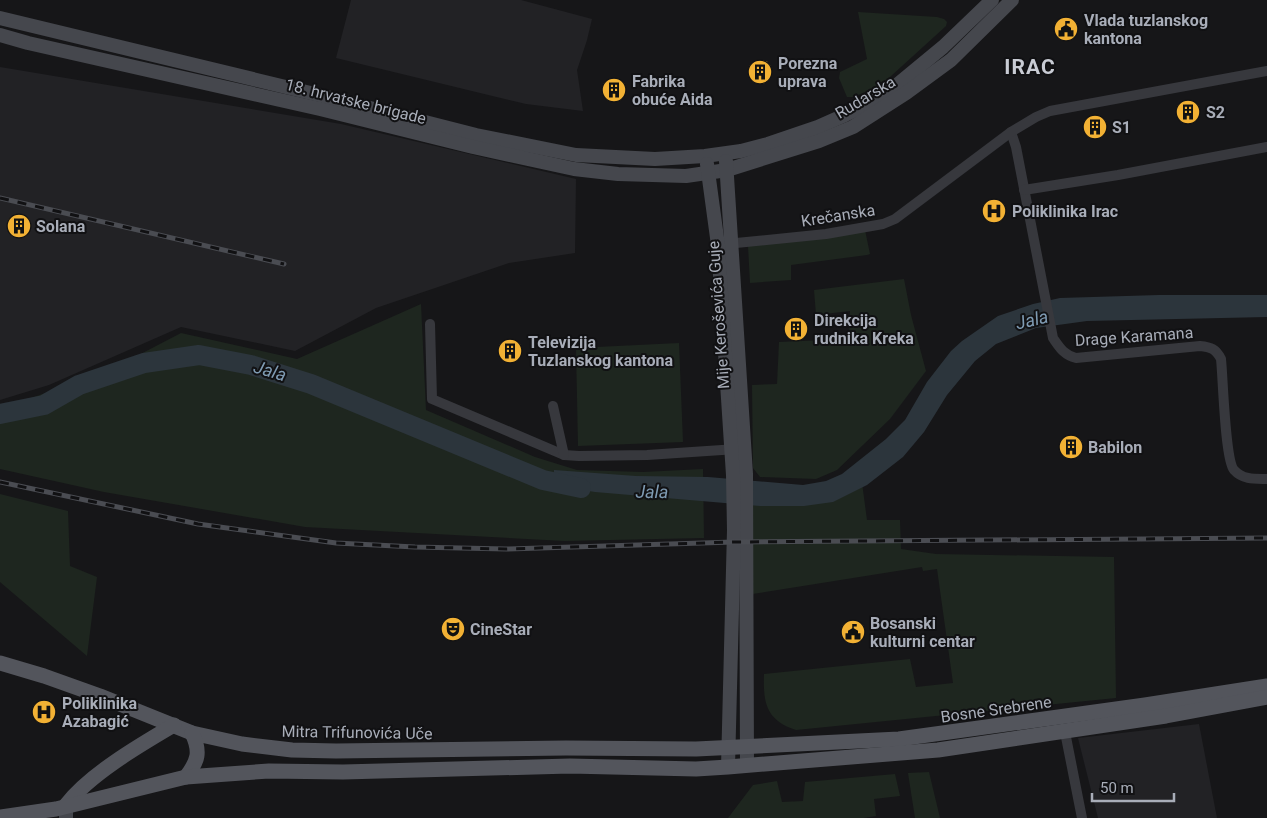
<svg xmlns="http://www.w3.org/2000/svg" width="1267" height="818" font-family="Roboto,sans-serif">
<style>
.built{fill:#222225}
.green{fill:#1e261f}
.water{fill:#2c353c}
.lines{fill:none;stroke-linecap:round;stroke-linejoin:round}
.river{stroke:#2c353c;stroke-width:20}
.street{stroke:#37383d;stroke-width:10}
.secondary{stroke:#45474d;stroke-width:14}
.primary{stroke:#53555c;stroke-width:15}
.rail-casing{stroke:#4a4c52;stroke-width:5}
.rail{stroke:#111113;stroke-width:3;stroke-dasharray:9;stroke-linecap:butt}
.labels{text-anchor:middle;stroke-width:4;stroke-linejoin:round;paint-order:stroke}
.poi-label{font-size:16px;font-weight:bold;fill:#a8adb8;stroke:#111113;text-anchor:start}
.street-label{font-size:16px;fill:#a8adb8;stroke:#111113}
.water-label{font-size:18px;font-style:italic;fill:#7f9bb3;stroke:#111113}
.district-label{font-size:21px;font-weight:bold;letter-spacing:1px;fill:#c9ccd4;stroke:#111113}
</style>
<rect width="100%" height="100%" fill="#161618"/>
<g class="built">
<path d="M351,0H521L592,19L587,40L577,70L583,111L526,104L336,58Z"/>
<path d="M0,67L341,124L576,179L575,253L509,263L376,308L295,351L181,327L49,385L0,400Z"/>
<path d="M1199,724L1217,818H1098L1078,738Z"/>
</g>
<g class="green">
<path d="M858,12L937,17L944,19L947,22L946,26L880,86L853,97H847L839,78L840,72L867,59Z"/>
<path d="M865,230L870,254L867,255L791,265V280L750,283L748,246Z"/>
<path d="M904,279L911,315L926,371L890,419L837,470L816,479L760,477L753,468L752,385L777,384L779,342L849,339L850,311L816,315L814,290Z"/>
<path d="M421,304L426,410L535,457L577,470L643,472L703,469L704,538L565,541L305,527L104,492L0,469V408H3L110,370L181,333L297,359Z"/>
<path d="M679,343L683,442L578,446L576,348Z"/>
<path d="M861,475L867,520H900L901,549L936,554L1114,557L1116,698L796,730C766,720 763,703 764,674L910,659L916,687L953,683L937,569L923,571L922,567L746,595V494L805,495Z"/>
<path d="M0,494L68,511L70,566L97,577L87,656L0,582Z"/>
<path d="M929,772L940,818H915L908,773Z"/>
<path d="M895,774L900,796L874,799L876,816L864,818H728L753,785L777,781L782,802L803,801L805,782Z"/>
</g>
<path class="water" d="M1159,295H1267V317L1087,321L1036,328L996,344L975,361L947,395L924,432L903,457L867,485L833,502L804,506H760L595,492L553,485L554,470L636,476L708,477L803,485L826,481L842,474L886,439L905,420L927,382L951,351L962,341L998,316L1033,304L1060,298Z"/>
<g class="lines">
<path class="river" d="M0,414L44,405L79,385L144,363L199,355L251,365L311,384L543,480L581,488"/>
<g class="street">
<path d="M1011,132L1016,147L1053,338C1060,348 1064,355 1076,358L1200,346C1211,347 1216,349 1221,359C1223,377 1225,460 1234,470C1243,480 1255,479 1267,479"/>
<path d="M1024,190L1118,175L1267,147"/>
<path d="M726,244L826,234L883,224L895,219L1011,132L1036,117L1050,111L1267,71"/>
<path d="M430,324L432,399L564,455L579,456L647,455L737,449"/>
<path d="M553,406L564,455"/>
<path d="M1065,732L1082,818"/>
</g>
<g class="secondary">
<path d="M0,18L323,96L476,135L576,155L655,159L705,156L741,151L768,144L818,127L845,115L872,102L897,85L943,47L992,0"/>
<path d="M0,35L28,43L320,109L473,147L574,169L618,174L686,176L727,170L819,141L853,127L906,93L951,60L1012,0"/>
<path d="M726,161L746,474L747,765"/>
<path d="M707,164L718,245L733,475L734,530L728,767"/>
<path d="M66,805V818"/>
</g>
<g class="primary">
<path d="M0,663L44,676L100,696L192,733L242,744L292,750L336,751L566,748L696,749L899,739L1145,705L1267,686"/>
<path d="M186,777C198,761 201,752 192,733"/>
<path d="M66,805C90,774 140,745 174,725"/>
<path d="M0,817L56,809L186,777L269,771L343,772L570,766L696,769L728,767L938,750L1166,716L1267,697"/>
</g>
<g class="rail-casing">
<g id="rail">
<path d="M0,198L284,264"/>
<path d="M0,482L198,524L336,543L415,547L506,549L734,542L1267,538"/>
</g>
</g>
<use href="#rail" class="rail"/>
</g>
<defs>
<g id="civic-disc" transform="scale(1.25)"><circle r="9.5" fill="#f2b134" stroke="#111113"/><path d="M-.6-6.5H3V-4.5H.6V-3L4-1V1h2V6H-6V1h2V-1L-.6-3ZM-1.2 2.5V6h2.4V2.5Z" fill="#111"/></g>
<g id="building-disc" transform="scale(1.25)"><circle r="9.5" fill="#f2b134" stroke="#111113"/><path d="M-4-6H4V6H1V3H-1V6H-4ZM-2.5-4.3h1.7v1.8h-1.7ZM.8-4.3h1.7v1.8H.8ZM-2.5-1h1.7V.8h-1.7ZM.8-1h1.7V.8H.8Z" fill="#111"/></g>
<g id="hospital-disc" transform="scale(1.25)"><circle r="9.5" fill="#f2b134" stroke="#111113"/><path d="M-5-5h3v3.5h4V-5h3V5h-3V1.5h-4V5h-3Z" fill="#111"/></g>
<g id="theatre-disc" transform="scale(1.25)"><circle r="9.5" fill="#f2b134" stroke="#111113"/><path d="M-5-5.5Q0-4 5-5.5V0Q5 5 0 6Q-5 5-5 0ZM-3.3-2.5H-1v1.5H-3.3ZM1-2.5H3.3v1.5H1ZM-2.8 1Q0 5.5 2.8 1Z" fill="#111"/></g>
</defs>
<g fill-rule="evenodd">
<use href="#civic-disc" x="1066" y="29"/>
<use href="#building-disc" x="760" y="72"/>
<use href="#building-disc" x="614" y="90"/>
<use href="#building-disc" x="1188" y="112"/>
<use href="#building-disc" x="1095" y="127"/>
<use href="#hospital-disc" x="994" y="211"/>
<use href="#building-disc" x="19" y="226"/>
<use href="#building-disc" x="796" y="329"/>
<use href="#building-disc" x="510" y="351"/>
<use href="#building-disc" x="1071" y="447"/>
<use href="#theatre-disc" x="453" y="629"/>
<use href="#civic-disc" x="853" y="632"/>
<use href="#hospital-disc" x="44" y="712"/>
</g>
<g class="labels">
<g class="poi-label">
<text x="1084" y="26">Vlada tuzlanskog<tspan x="1084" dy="18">kantona</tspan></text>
<text x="778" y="69">Porezna<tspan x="778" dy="18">uprava</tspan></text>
<text x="632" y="87">Fabrika<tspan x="632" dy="18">obuće Aida</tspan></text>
<text x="1206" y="118">S2</text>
<text x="1112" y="133">S1</text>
<text x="1012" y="217">Poliklinika Irac</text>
<text x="36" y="232">Solana</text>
<text x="814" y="326">Direkcija<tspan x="814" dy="18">rudnika Kreka</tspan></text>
<text x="528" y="348">Televizija<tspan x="528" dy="18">Tuzlanskog kantona</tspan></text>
<text x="1088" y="453">Babilon</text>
<text x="870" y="629">Bosanski<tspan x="870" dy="18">kulturni centar</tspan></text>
<text x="470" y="635">CineStar</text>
<text x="62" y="709">Poliklinika<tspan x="62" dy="18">Azabagić</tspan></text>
</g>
<g class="street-label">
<text transform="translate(865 97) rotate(-31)" y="6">Rudarska</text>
<text transform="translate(356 101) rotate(14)" y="6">18. hrvatske brigade</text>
<text transform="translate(838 215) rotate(-9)" y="6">Krečanska</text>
<text transform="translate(718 315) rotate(-94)" y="6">Mije Keroševića Guje</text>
<text transform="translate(1134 336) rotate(-4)" y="6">Drage Karamana</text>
<text transform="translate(996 709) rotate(-8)" y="6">Bosne Srebrene</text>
<text transform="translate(357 732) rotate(1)" y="6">Mitra Trifunovića Uče</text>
</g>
<g class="water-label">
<text transform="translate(1032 320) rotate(-13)" y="6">Jala</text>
<text transform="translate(270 371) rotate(17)" y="6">Jala</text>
<text transform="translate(652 492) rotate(1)" y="6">Jala</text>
</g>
<g class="district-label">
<text x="1030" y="74">IRAC</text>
</g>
</g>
<path d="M1092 793v8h82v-8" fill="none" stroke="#a8adb8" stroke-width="2.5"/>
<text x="1100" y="793" font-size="15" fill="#a8adb8" stroke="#111113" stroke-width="4" paint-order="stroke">50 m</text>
</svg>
